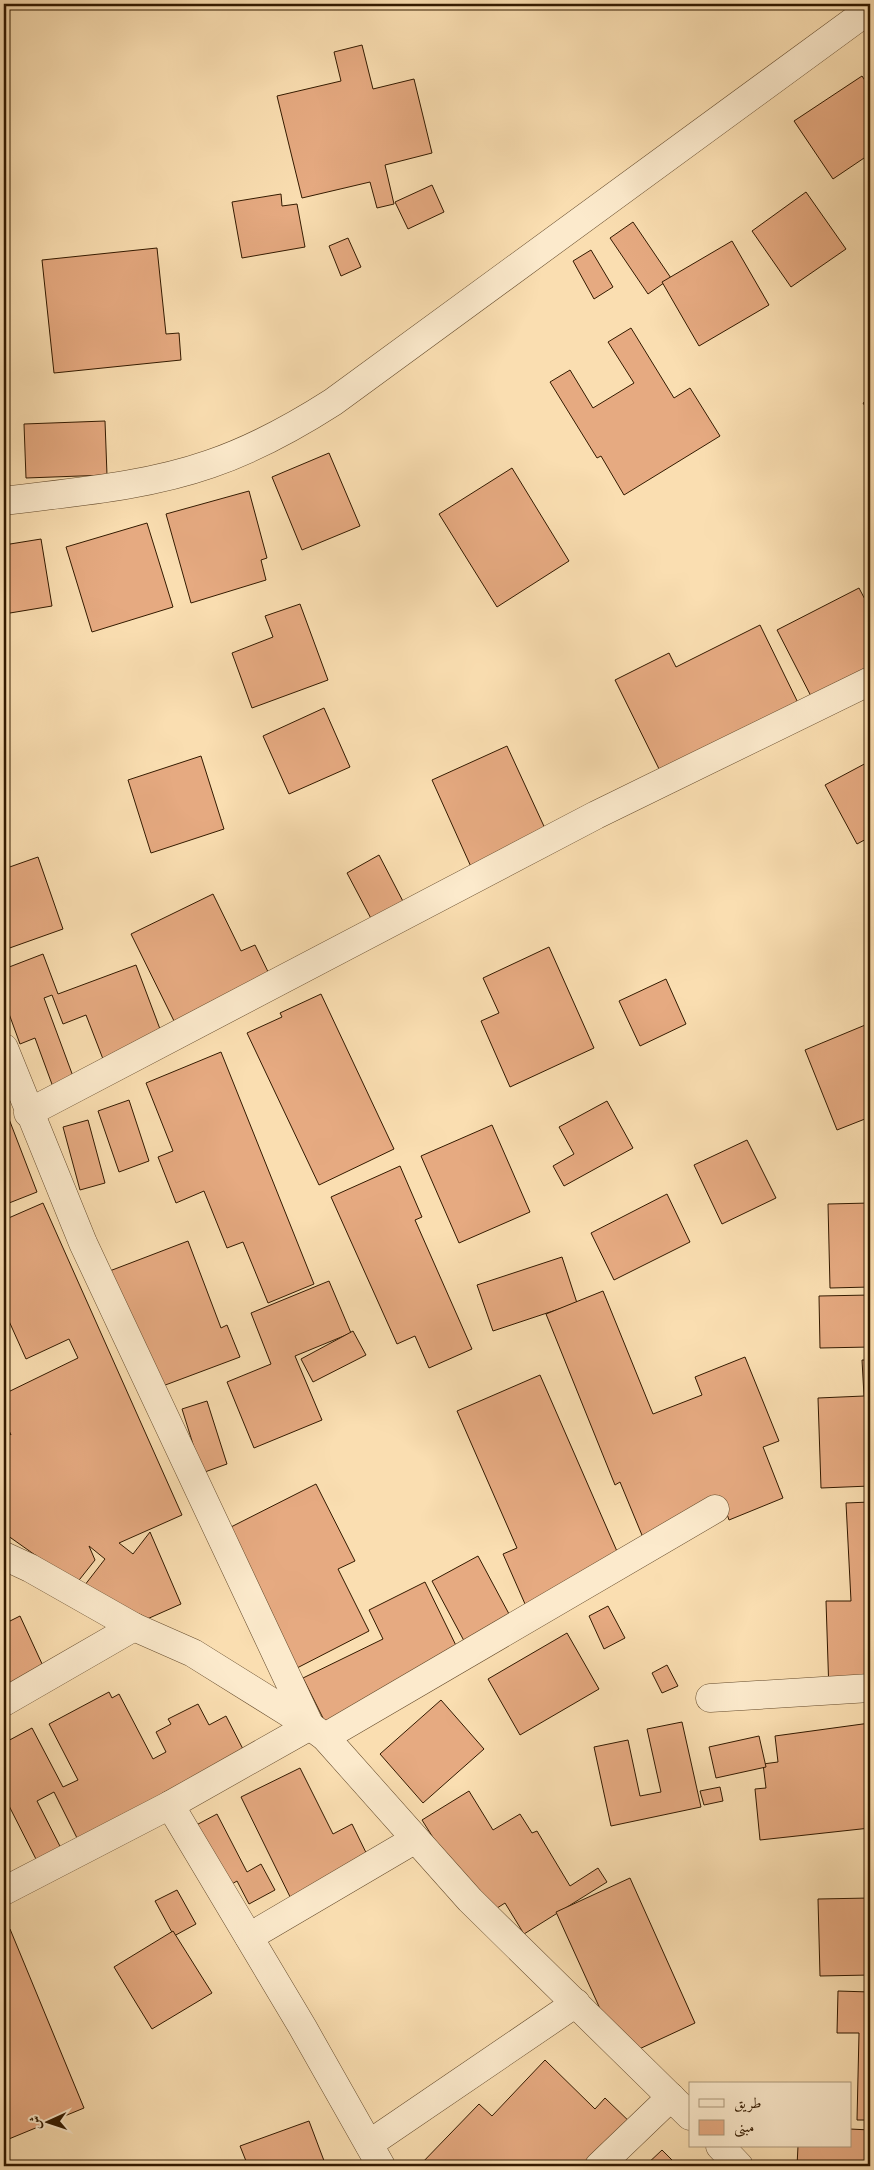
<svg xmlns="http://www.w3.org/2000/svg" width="874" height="2170" font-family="'IM FELL French Canon',Amiri,serif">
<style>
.building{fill:#e6aa81;stroke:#331a00}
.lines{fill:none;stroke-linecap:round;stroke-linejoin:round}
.minor-casing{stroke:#654b2c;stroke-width:29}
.minor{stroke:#fceacc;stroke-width:28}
</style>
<rect width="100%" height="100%" fill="#fadeb1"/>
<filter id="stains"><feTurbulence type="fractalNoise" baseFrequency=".004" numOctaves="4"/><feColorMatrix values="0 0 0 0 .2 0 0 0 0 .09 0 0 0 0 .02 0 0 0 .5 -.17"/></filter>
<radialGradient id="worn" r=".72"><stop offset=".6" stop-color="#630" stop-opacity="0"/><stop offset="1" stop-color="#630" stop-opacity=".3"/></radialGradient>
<g class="building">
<path d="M362,45L373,89L414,79L432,153L385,165L394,204L377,208L370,182L302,198L277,96L341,81L334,52Z"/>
<path d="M862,76L870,88V154L833,179L794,121Z"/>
<path d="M432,185L444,212L408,229L395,202Z"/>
<path d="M806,192L846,249L791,287L752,231Z"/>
<path d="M281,194L282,206L297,204L305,247L242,258L232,202Z"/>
<path d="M633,222L671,278L648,294L610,238Z"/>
<path d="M348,238L361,267L341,276L329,246Z"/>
<path d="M732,241L769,305L699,346L662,282Z"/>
<path d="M157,248L166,334L179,333L181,360L54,373L42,260Z"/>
<path d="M591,250L613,287L594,299L573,261Z"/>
<path d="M4,286L7,348H4Z"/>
<path d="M631,328L674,398L690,388L720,436L624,495L601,456L597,458L550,382L570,370L593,408L634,383L608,342Z"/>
<path d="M870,399V414L863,403Z"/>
<path d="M105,421L107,475L26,478L24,424Z"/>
<path d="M329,453L360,526L302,550L272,477Z"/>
<path d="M512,468L569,561L497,607L439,514Z"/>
<path d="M249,491L267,558L261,560L266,580L191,603L166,514Z"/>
<path d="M147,523L173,607L92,632L66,547Z"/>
<path d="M41,539L52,606L4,614V545Z"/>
<path d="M859,588L870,609V673L814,702L777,630Z"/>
<path d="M300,604L328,680L252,708L232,653L273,637L265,616Z"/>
<path d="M760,625L802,711L664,779L615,680L669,653L676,667Z"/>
<path d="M324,708L350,767L289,794L263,736Z"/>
<path d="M507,746L548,835L472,869L432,780Z"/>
<path d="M201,756L224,829L151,853L128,780Z"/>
<path d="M870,761V837L857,844L825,785Z"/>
<path d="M379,855L407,909L375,926L347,873Z"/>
<path d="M38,857L63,929L4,950V869Z"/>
<path d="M213,894L241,951L255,945L272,980L177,1027L131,934Z"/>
<path d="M549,947L594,1048L510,1087L481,1021L499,1013L483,978Z"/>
<path d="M43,954L58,994L136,965L163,1037L103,1059L86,1015L63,1024L52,995L44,998L74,1079L53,1087L35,1038L20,1044L4,1000V969Z"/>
<path d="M666,979L686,1024L640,1046L619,1001Z"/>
<path d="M321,994L394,1149L319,1185L247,1033L282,1017L280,1013Z"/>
<path d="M870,1023V1117L837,1130L805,1050Z"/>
<path d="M221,1052L314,1284L268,1303L243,1242L227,1248L204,1191L176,1203L158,1157L173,1151L146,1083Z"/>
<path d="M129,1100L149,1161L119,1172L98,1111Z"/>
<path d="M607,1101L633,1148L564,1186L553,1166L574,1154L559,1127Z"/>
<path d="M4,1106L37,1192L4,1205Z"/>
<path d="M88,1120L105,1183L80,1190L63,1127Z"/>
<path d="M492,1125L530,1212L459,1243L421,1156Z"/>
<path d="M747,1140L776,1198L722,1224L694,1165Z"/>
<path d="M400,1166L422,1217L415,1220L472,1349L429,1368L415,1336L397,1344L331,1197Z"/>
<path d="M667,1194L690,1242L614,1280L591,1233Z"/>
<path d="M43,1203L182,1515L119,1543L133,1554L150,1532L181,1604L129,1627L81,1590L105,1559L89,1546L95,1560L76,1584L4,1533V1429L11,1435L4,1419V1394L78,1358L69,1339L26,1359L4,1310V1220Z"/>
<path d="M870,1203V1287L830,1288L828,1204Z"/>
<path d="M188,1241L221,1328L227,1325L240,1357L152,1390L107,1272Z"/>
<path d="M562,1257L577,1303L493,1331L477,1285Z"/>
<path d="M329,1281L351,1333L295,1356L322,1420L254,1448L227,1382L271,1364L251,1313Z"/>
<path d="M603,1291L653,1414L702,1395L695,1377L745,1357L779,1441L763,1447L783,1498L729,1520L725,1508L644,1540L620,1482L615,1485L546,1314Z"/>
<path d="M870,1295V1347L820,1348L819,1296Z"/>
<path d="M353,1331L366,1355L313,1382L301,1359Z"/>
<path d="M862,1360H870V1486L821,1488L818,1398L864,1396Z"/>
<path d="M540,1375L623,1565L529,1613L503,1554L517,1548L457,1411Z"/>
<path d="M207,1401L227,1464L202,1473L182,1409Z"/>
<path d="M316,1484L355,1561L338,1569L369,1631L297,1668L227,1529Z"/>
<path d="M870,1502V1691L829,1693L826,1601H851L846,1503Z"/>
<path d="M478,1556L516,1627L470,1652L432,1581Z"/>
<path d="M425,1582L466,1666L330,1732L303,1678L383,1639L369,1610Z"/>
<path d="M608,1606L625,1638L604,1649L589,1616Z"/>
<path d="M20,1616L49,1679L4,1700V1624Z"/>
<path d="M567,1633L599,1689L520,1735L488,1679Z"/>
<path d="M667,1665L678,1686L662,1693L652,1673Z"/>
<path d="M109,1692L112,1698L119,1694L153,1759L166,1752L156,1732L171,1724L168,1719L198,1704L209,1725L226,1716L245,1753L78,1840L54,1792L37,1801L66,1858L42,1871L4,1796V1761L7,1759L4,1754V1743L32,1728L63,1787L78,1780L49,1724Z"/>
<path d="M441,1700L484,1749L423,1803L380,1754Z"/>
<path d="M682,1722L701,1807L611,1826L594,1747L628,1740L640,1796L661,1792L647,1729Z"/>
<path d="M870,1723V1828L760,1840L755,1789L766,1788L763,1764L778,1762L775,1736Z"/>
<path d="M759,1736L766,1767L716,1778L709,1747Z"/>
<path d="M300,1768L333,1834L352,1824L377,1875L298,1913L241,1797Z"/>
<path d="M720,1787L723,1801L704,1805L700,1791Z"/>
<path d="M469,1791L493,1830L520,1814L532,1833L537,1831L570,1886L598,1868L607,1882L524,1934L505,1903L483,1917L422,1820Z"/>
<path d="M217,1814L247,1872L261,1864L275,1890L249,1904L237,1881L218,1892L185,1831Z"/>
<path d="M630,1878L695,2023L622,2057L556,1912Z"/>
<path d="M177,1890L196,1924L174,1936L155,1901Z"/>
<path d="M870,1898V1975L820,1976L818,1899Z"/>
<path d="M10,1929L84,2108L4,2141V1932Z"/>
<path d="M173,1931L212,1993L152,2029L114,1967Z"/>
<path d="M838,1991L870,1992V2120H857L859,2033H837Z"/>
<path d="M545,2060L595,2109L605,2098L635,2127L598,2166H419L479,2104L492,2116Z"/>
<path d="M309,2121L326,2166H248L240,2146Z"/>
<path d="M850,2129L870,2130V2166H797L798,2146H850Z"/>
<path d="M662,2150L678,2166H645Z"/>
</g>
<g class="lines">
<g class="minor-casing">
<g id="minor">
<path d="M4,501C73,492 144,487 210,464C254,449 294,427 333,402L870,9"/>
<path d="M4,1048L83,1243L310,1726L170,1805L4,1891"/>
<path d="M28,1113L596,815L870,681"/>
<path d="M4,1556L30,1568L134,1627L193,1653L310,1726L325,1737L470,1900L690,2116"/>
<path d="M710,1698L870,1688"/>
<path d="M4,1702L134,1627"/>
<path d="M325,1737L715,1509"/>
<path d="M170,1805L303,2028L381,2166"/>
<path d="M249,1937L414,1840"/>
<path d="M369,2144L576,2003"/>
<path d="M720,2146L739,2166"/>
<path d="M599,2166L671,2097"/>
</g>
</g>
<use href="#minor" class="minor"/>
</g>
<rect width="874" height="2170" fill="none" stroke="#fadeb1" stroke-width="20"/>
<rect x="5" y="5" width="864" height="2160" fill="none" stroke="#331a00" stroke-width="2.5"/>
<rect x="10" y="10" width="854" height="2150" fill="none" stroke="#331a00"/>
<rect x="689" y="2082" width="162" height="65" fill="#fceacc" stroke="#ac977a"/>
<rect x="699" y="2099" width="25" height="8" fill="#fceacc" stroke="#ac977a"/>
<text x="734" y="2108" font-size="15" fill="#331a00">طريق</text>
<rect x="699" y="2120" width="25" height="15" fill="#e6aa81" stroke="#ac977a"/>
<text x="734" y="2132" font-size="15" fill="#331a00">مبنى</text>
<g transform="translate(48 2122) rotate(267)" stroke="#fceacc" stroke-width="4" paint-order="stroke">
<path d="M0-4L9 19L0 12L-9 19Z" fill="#331a00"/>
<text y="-8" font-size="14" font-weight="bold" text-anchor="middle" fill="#331a00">ش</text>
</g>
<rect width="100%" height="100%" filter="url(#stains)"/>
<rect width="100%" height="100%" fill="url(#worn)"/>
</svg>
